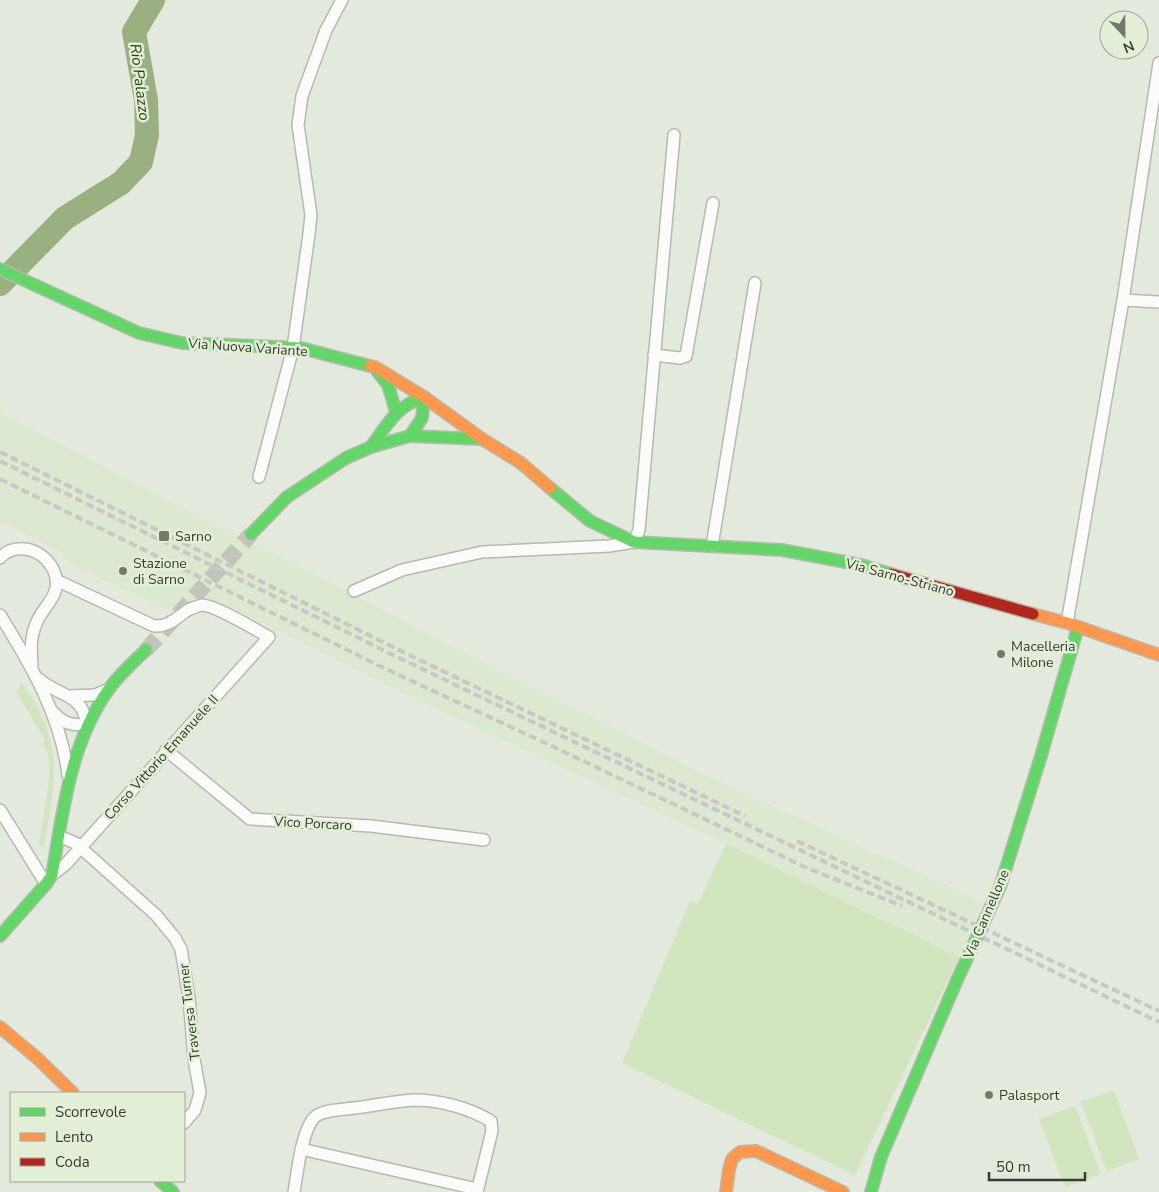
<svg xmlns="http://www.w3.org/2000/svg" width="1159" height="1192" font-family="'Nunito Sans',sans-serif">
<style>
.built{fill:#dde8d1}
.green{fill:#d2e5be}
.lines{fill:none;stroke-linecap:round;stroke-linejoin:round}
.river{stroke:#9ab080;stroke-width:24}
.secondary-tunnel{stroke:#c1c6ba;stroke-width:16;stroke-dasharray:16 8;stroke-linecap:butt}
.street-casing{stroke:#b5baaf;stroke-width:14}
.fast-casing{stroke:#b5baaf;stroke-width:14}
.slow-casing{stroke:#b5baaf;stroke-width:14}
.jam-casing{stroke:#b5baaf;stroke-width:14}
.street{stroke:#fbfcfa;stroke-width:11}
.fast{stroke:#63d668;stroke-width:11}
.slow{stroke:#ff974d;stroke-width:11}
.jam{stroke:#b3261e;stroke-width:11}
.rail{stroke:#c8c9c6;stroke-width:4;stroke-dasharray:8 4;stroke-linecap:butt}
.fast-bridge-casing{stroke:#b5baaf;stroke-width:14;stroke-linecap:butt}
.fast-bridge{stroke:#63d668;stroke-width:11}
.poi-dot{fill:#74796e;stroke:#e3eed7;stroke-width:2}
.labels{text-anchor:middle;stroke-width:5;stroke-linejoin:round;paint-order:stroke}
.street-label{font-size:14px;fill:#383c33;stroke:#e3eed7}
.poi-label{font-size:14px;fill:#383c33;stroke:#e3eed7;text-anchor:start}
.water-label{font-size:15px;font-style:italic;fill:#2b3d0d;stroke:#e3eed7}
</style>
<rect width="100%" height="100%" fill="#e3e9dc"/>
<path class="built" d="M0,413L703,774L984,902L959,957L726,844L407,695L219,602L204,597L171,612L67,563L60,552L3,523L0,525Z"/>
<g class="green">
<path d="M20,680C26,690 34,699 39,710C63,760 53,794 44,847L39,845C42,824 53,773 48,754C47,751 45,747 43,744L45,740L16,691L20,688Z"/>
<path d="M726,844L959,957L855,1175L622,1063L690,901L698,904Z"/>
<path d="M1114,1090L1139,1159L1107,1171L1081,1102Z"/>
<path d="M1075,1106L1101,1174L1065,1187L1039,1119Z"/>
</g>
<g class="lines">
<path class="river" d="M0,284L65,218L121,183L141,162L147,135L146,100L134,32L153,0"/>
<path class="secondary-tunnel" d="M146,650L251,534"/>
<g class="street-casing">
<g id="street">
<path d="M1123,300L1159,302"/>
<path d="M654,355L680,358L686,356L713,203"/>
<path d="M259,477L293,348L309,234L311,215L298,125L302,96L326,30L342,0"/>
<path d="M712,546L755,283"/>
<path d="M0,558C6,551 15,548 25,549C45,551 63,574 54,594C49,605 40,613 36,624C30,638 31,651 32,666"/>
<path d="M354,591L402,570L482,552L609,546L634,542L639,530L674,135"/>
<path d="M0,615C31,665 61,716 68,775"/>
<path d="M1067,623L1123,300L1159,63"/>
<path d="M39,679C52,692 74,694 82,709C84,714 86,719 88,724C72,726 64,724 53,712"/>
<path d="M68,696L95,695L109,689"/>
<path d="M166,750L250,819L371,826L484,840"/>
<path d="M0,810L46,884"/>
<path d="M59,836L82,846"/>
<path d="M81,848L156,915L175,938L181,949L189,998L194,1059L200,1093L195,1110L184,1123"/>
<path d="M52,875L66,864L269,637C256,630 215,605 202,605C198,606 192,608 188,610C176,618 169,627 154,626L56,580"/>
<path d="M301,1149L477,1189"/>
<path d="M294,1192C297,1174 302,1127 316,1116C326,1109 343,1110 354,1108C373,1106 394,1101 414,1100C440,1100 469,1108 491,1121L492,1131L477,1192"/>
</g>
</g>
<g class="fast-casing">
<g id="fast">
<path d="M0,269L139,333L182,343L301,348L370,366"/>
<path d="M377,371L388,385L396,412"/>
<path d="M410,436L422,418L424,397"/>
<path d="M371,447C387,425 396,406 424,397"/>
<path d="M550,488L590,521L634,542L782,550L861,565L891,574"/>
<path d="M251,534L287,497L346,458L371,447L410,436L482,439"/>
<path d="M1000,887L1041,756L1078,627"/>
<path d="M0,936L46,884L52,875C63,811 70,743 109,689C119,675 133,662 146,650"/>
<path d="M160,1181L173,1192"/>
<path d="M871,1192L881,1157L957,980"/>
</g>
</g>
<g class="slow-casing">
<g id="slow">
<path d="M370,366L375,367L424,397L482,439L521,463L550,488"/>
<path d="M1033,614L1067,623L1159,655"/>
<path d="M0,1027L37,1058L73,1093"/>
<path d="M726,1192L729,1170L732,1159L740,1152L756,1151L843,1192"/>
</g>
</g>
<g class="jam-casing">
<path id="jam" d="M891,574L1033,614"/>
</g>
<use href="#street" class="street"/>
<use href="#fast" class="fast"/>
<use href="#slow" class="slow"/>
<use href="#jam" class="jam"/>
<g class="rail">
<path d="M0,452L399,650L745,816"/>
<path d="M0,461L395,656L1159,1022"/>
<path d="M0,479L386,669L554,747L805,867L902,906"/>
<path d="M797,841L1159,1011"/>
</g>
<g class="fast-bridge-casing">
<path id="fast-bridge" d="M957,980L1000,887"/>
</g>
<use href="#fast-bridge" class="fast-bridge"/>
</g>
<g class="poi-dot">
<rect x="158" y="530" width="12" height="12" rx="2.5"/>
<circle cx="123" cy="571" r="5"/>
<circle cx="1001" cy="654" r="5"/>
<circle cx="989" cy="1095" r="5"/>
</g>
<g class="labels">
<g class="street-label">
<text transform="translate(248 347) rotate(4)" y="5">Via Nuova Variante</text>
<text transform="translate(900 577) rotate(15)" y="5">Via Sarno-Striano</text>
<text transform="translate(161 757) rotate(-48)" y="5">Corso Vittorio Emanuele II</text>
<text transform="translate(313 823) rotate(3)" y="5">Vico Porcaro</text>
<text transform="translate(986 914) rotate(-67)" y="5">Via Cannellone</text>
<text transform="translate(189 1012) rotate(-97)" y="5">Traversa Turner</text>
</g>
<g class="poi-label">
<text x="175" y="541">Sarno</text>
<text x="133" y="568">Stazione<tspan x="133" dy="16">di Sarno</tspan></text>
<text x="1011" y="651">Macelleria<tspan x="1011" dy="16">Milone</tspan></text>
<text x="999" y="1100">Palasport</text>
</g>
<g class="water-label">
<text transform="translate(140 82) rotate(83)" y="5">Rio Palazzo</text>
</g>
</g>
<rect x="10" y="1092" width="175" height="90" fill="#e3eed7" stroke="#9fa795"/>
<rect x="20" y="1108" width="25" height="8" fill="#63d668" stroke="#9fa795"/>
<text x="55" y="1117" font-size="15" fill="#383c33">Scorrevole</text>
<rect x="20" y="1133" width="25" height="8" fill="#ff974d" stroke="#9fa795"/>
<text x="55" y="1142" font-size="15" fill="#383c33">Lento</text>
<rect x="20" y="1158" width="25" height="8" fill="#b3261e" stroke="#9fa795"/>
<text x="55" y="1167" font-size="15" fill="#383c33">Coda</text>
<g transform="translate(1124 35) rotate(158)"><circle r="24" fill="#e3eed7" stroke="#9fa795"/>
<path d="M0-4L9 19L0 12L-9 19Z" fill="#74796e"/>
<text y="-8" font-size="14" font-weight="bold" text-anchor="middle" fill="#383c33">N</text>
</g>
<path d="M989 1172v8h96v-8" fill="none" stroke="#383c33" stroke-width="2.5"/>
<text x="996" y="1172" font-size="15" fill="#383c33" stroke="#e3eed7" stroke-width="4" paint-order="stroke">50 m</text>
</svg>
